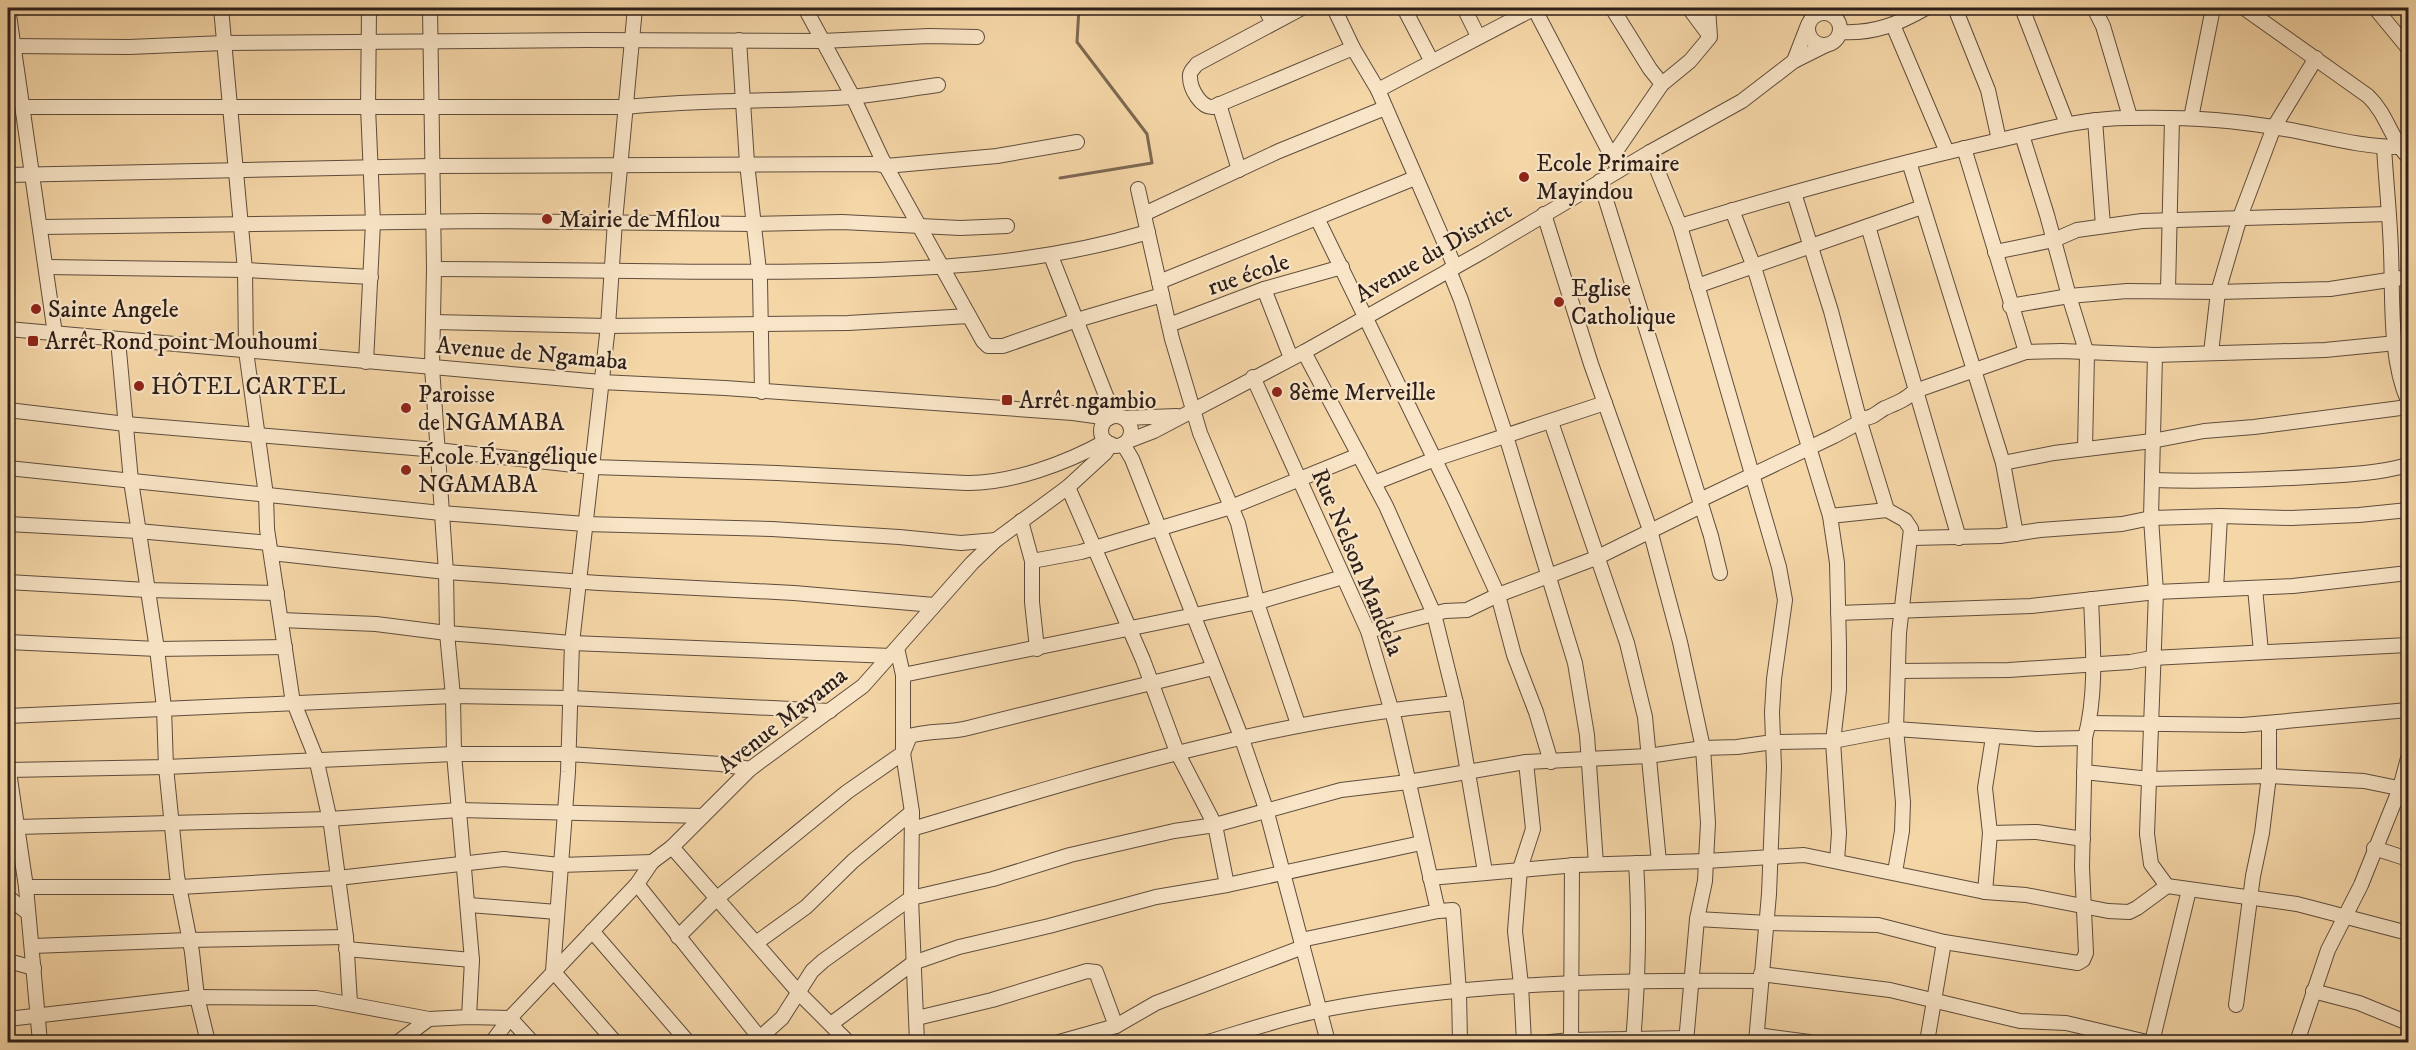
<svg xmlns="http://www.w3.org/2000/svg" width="2416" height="1050" font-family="'IM FELL DW Pica',serif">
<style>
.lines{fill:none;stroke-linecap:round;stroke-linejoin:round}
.stream{stroke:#7c6852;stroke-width:3}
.minor-casing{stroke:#5f4d3d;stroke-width:16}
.minor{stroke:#f8e4c6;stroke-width:14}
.poi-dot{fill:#8f2418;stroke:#f8e4c6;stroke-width:2}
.labels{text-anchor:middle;stroke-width:4.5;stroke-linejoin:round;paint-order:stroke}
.poi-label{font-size:24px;fill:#2d1f1a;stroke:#f8e4c6;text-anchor:start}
.street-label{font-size:24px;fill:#2d1f1a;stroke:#f8e4c6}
</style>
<rect width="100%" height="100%" fill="#f5d6a7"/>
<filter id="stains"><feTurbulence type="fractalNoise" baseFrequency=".00333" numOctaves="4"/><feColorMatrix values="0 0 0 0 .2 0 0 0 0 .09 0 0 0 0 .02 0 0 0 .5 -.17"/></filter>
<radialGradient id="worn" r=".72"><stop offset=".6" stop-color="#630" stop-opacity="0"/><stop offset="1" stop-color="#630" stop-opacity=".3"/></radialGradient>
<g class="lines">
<path class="stream" d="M1060,178L1152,163L1147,134L1077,42L1079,8"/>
<g class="minor-casing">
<g id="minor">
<path d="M8,8L55,334"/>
<path d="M221,8L245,270L246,351L266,495L267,529L293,703"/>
<path d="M430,8L434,269L432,367L446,572L447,633L453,696L454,754L472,960L469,1017"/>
<path d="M805,8L853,97L882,159L983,341L988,346H1003L1077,320L1162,295"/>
<path d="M1265,8L1272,22"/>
<path d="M1302,8L1197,64C1194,68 1189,72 1190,77C1190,89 1201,108 1213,107L1353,48"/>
<path d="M1334,8L1353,48L1378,90L1455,267"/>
<path d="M1404,8L1431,60"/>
<path d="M1464,8L1478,36"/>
<path d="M1534,8L1612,157"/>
<path d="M1612,8L1650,69L1662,84"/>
<path d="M1689,8L1709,35"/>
<path d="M1955,8L1988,90L1999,140"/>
<path d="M2022,8L2067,124"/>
<path d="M2094,8L2103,26L2130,117"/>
<path d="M2244,8L2368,96C2387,114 2391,139 2408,157"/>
<path d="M2375,8L2408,48"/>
<circle cx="1824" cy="29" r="16"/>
<path d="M1893,25L1947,152"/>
<path d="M1840,32C1874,34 1898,24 1926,8"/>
<path d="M739,40L747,163L760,280L762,392"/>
<path d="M8,46L129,47L224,43L587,40L822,41L929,36L977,37"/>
<path d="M1794,61L1808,25"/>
<path d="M1378,90L1535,8"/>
<path d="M1219,104L1239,170"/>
<path d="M24,107H626C701,99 776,102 851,97C880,94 909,89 938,85"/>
<path d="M2191,118L2213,8"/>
<path d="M2095,120L2103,226"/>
<path d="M2022,135L2047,215L2069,296L2087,354L2085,449"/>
<path d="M2384,147C2386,182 2390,217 2391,252C2393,299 2389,357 2408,401"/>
<path d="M1964,148L2026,352"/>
<path d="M1650,152L1680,226L1779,567L1785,600L1774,679L1772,712L1774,767L1769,894L1756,1042"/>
<path d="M1909,162L2003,463L2016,534"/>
<path d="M1619,170L1612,157L1662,84L1690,61L1710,37L1708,8"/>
<path d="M8,175L431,166L876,164L886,166L997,156L1077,142"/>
<path d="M1600,181L1711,536L1720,573"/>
<path d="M1138,189L1172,339L1200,433L1238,523L1259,609L1298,724"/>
<path d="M1794,193L1831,311L1860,422L1887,510L1905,520L1911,529L1899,633L1896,729L1903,802L1902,831L1895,872"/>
<path d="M1732,210L1754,267L1830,516L1837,563L1839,645V690L1833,741L1839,833L1837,861"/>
<path d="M1144,214L1279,151L1385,108"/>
<path d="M1544,214L1591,364L1650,530L1680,642L1703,748L1708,823L1706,861L1705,881L1697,919L1686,1042"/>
<path d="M1317,218L1453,497L1498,595L1514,655L1536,712L1551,762"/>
<path d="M1680,226C1782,195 1886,166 1991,142C2036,132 2081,118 2129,118C2177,117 2226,119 2273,127C2315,133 2355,147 2398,147L2408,136"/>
<path d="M1868,226L1959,538"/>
<path d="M41,227L479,221L754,224L842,222L960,228L1007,226"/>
<path d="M1995,252L2054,240L2077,230L2142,221L2388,214"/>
<path d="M1051,256L1114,416"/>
<path d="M47,267L245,270L371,277"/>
<path d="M434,269C567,269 700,274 833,271C940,269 1045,263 1148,232"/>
<path d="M1449,270L1461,300L1506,436L1575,663L1587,735L1596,864"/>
<path d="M1159,282L1415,178"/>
<path d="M1697,286L1922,207"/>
<path d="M1264,289L1291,358"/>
<path d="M2168,290L2172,118"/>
<path d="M2010,306L2069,296L2127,291L2218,292L2330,289L2408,277"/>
<path d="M434,322L608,326L848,323L969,316"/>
<path d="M1169,325L1264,289L1342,267"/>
<path d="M8,329L601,382L725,388L1073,413L1109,418"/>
<path d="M118,340L131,481L157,649L164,708L166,767L177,876L192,952L197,997L208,1042"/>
<path d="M1304,352L1386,506L1434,614L1456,703L1485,872"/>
<path d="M2211,353L2218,292L2240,217L2274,127L2316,58"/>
<path d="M2155,355L2151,518L2156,592L2147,834L2151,864L2167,886L2297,904L2408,933"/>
<path d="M366,362L373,223L368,107L369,8"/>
<path d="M1253,377L1368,631L1395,722L1438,911"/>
<path d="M8,410L126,424L437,450L592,467L777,473L966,483C1010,484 1067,463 1106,441"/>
<circle cx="1116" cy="431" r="15"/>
<path d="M1124,418L1177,416"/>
<path d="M1551,422L1627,643L1645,717L1659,862"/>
<path d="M1128,441L1154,431L1304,352L1482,252L1650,152L1742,101L1794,61L1826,45"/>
<path d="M1123,444L1132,459L1242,739L1266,809L1328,1042"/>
<path d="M2003,463L2054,453L2152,441L2204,431L2254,427L2408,407"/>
<path d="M8,468L441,513L585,524L772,529L899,537L961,543L996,540"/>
<path d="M2153,480C2205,482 2256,480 2309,477C2342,475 2376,474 2408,465"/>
<path d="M1374,483L1435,459L1605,403"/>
<path d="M1068,487L1143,660L1177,752L1215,825L1227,885"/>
<path d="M1700,500L1834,436L1860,422L1864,418C1874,418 1877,412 1885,408C1899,402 1903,401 1915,391L2026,352L2062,351L2155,355L2325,350L2396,343"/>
<path d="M1830,516L1887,510"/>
<path d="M1021,521L1032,561V602L1037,649"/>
<path d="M8,524L138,531L269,543"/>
<path d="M1912,538L2000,536L2040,530L2122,524L2151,518L2220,516L2291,518L2359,515L2408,510"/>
<path d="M271,553L446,572L599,583L794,593L934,605"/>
<path d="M1032,561L1081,552L1231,507L1359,455"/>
<path d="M8,582L147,590L277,593"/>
<path d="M2255,588L2261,652"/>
<path d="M2216,589L2220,516"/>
<path d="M1838,613L2031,606L2156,592L2293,586L2408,573"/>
<path d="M281,620L376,624L447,633L572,643L891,656"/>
<path d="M1368,631L1445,611L1467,610L1498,595L1596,558L1701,506"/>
<path d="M8,642L157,649L285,647"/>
<path d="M897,648L903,675V753L912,812L911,898L917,1042"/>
<path d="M1898,671L2009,670L2130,662L2152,658L2408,645"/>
<path d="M903,675L1258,602L1343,577"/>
<path d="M294,703L316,758L331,825L346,937L350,1003"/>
<path d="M8,716L453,696L570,698L830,711"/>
<path d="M2089,723L2243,725L2408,710"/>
<path d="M8,765L26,887L40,1042"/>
<path d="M8,770L166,767L454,754H568L721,764L750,769"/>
<path d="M2084,772L2150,779L2269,776L2364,781L2408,790"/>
<path d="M8,818L17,827L329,819L459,810L703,816"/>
<path d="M912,829C1092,775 1268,720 1456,703"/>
<path d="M1990,833L2037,832L2083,839"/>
<path d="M672,847L800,994L848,1042"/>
<path d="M2374,848L2408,859"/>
<path d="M1430,878L1576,865L1706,861L1804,855L1985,892L2026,895L2108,911L2129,912L2137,908L2167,886"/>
<path d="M637,884L763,1042"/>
<path d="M26,887H180L338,878L504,859L560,865L652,862"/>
<path d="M1985,892L1990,833L1985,788L1993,737"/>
<path d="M8,897L28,913"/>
<path d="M469,905L557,912"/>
<path d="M1697,919L1768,923L1878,925L1944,942L2078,963L2083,960L2086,953L2082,867L2085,738C2097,694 2093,645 2091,599"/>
<path d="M592,931L688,1042"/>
<path d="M678,937L716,899L847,792L903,753L910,736C929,730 949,733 968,728C1050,707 1132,688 1213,668"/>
<path d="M1301,940L1438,911L1453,910L1459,992L1460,1042"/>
<path d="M756,943L806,907L853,861L912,812"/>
<path d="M33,946L189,940L346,937"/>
<path d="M346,949L472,960"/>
<path d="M8,961L34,968"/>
<path d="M1761,974L1890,990L2020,1021L2066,1023L2147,1042"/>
<path d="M2313,991L2359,1003L2408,1023"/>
<path d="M2236,1005L2253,876L2262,833L2269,776V723"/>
<path d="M917,1018L992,1000L1087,971L1096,972L1116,1026"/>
<path d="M8,1019L197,997L316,998L429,1019"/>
<path d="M831,1024L913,963L959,947L1049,926L1156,897L1227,885L1421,843"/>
<path d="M1757,1035L1809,1042"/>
<path d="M398,1042L429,1019L469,1017L510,1018L532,1042"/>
<path d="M492,1042L510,1018L637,884L652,862L672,847L750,769L863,686L972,563L996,540L1068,487L1105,453L1111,444"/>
<path d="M615,1042L553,971L568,772L572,643L608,326L615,221L635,8"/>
<path d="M755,1042L782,1018L812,971L823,961L911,898L993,879L1070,855L1174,831L1215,825L1341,790L1408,782L1526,762L1648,756L1703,748L1737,747L1773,742L1833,741L1896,729L2037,739L2085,738"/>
<path d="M1059,1042L1116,1026L1156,1003L1303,947"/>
<path d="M1208,1042C1245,1031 1283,1018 1322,1010C1466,982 1615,980 1761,981"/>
<path d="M1524,1042L1521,985L1515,931L1520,869L1533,829L1526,762"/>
<path d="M1550,1042L1571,1040L1686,1038"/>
<path d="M1571,1042L1572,865"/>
<path d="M1633,1042C1638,982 1640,923 1636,863"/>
<path d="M1927,1042L1944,942"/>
<path d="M2152,1042L2189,890"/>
<path d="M2297,1042L2328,950L2361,885L2400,788L2408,758"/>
</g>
</g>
<use href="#minor" class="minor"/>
</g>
<g class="poi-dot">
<circle cx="1524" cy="177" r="6"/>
<circle cx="547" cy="219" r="6"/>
<circle cx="1559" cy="302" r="6"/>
<circle cx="36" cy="309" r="6"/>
<rect x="27" y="335" width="12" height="12" rx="3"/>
<circle cx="139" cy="386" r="6"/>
<circle cx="1277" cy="392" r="6"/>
<rect x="1001" y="394" width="12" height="12" rx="3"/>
<circle cx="406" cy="408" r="6"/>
<circle cx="406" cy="470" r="6"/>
</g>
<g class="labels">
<g class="poi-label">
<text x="1536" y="171">Ecole Primaire<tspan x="1536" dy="28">Mayindou</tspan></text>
<text x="559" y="227">Mairie de Mfilou</text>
<text x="1571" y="296">Eglise<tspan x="1571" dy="28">Catholique</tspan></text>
<text x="48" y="317">Sainte Angele</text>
<text x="45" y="349">Arrêt Rond point Mouhoumi</text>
<text x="151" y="394">HÔTEL CARTEL</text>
<text x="1289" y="400">8ème Merveille</text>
<text x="418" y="402">Paroisse<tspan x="418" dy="28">de NGAMABA</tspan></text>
<text x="1019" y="408">Arrêt ngambio</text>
<text x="418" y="464">École Évangélique<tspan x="418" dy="28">NGAMABA</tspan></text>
</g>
<g class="street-label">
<text transform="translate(1433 252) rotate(-30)" y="8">Avenue du District</text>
<text transform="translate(1248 274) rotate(-19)" y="8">rue école</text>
<text transform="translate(532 353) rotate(5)" y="8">Avenue de Ngamaba</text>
<text transform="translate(1358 562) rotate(67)" y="8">Rue Nelson Mandela</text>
<text transform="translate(782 720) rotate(-38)" y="8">Avenue Mayama</text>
</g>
</g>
<rect width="2416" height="1050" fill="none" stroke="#f5d6a7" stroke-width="30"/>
<rect x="9" y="9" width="2398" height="1032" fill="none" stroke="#2d1f1a" stroke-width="3"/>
<rect x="15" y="15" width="2386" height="1020" fill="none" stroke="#2d1f1a" stroke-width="1.5"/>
<rect width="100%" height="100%" filter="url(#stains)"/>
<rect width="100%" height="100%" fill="url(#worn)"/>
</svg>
